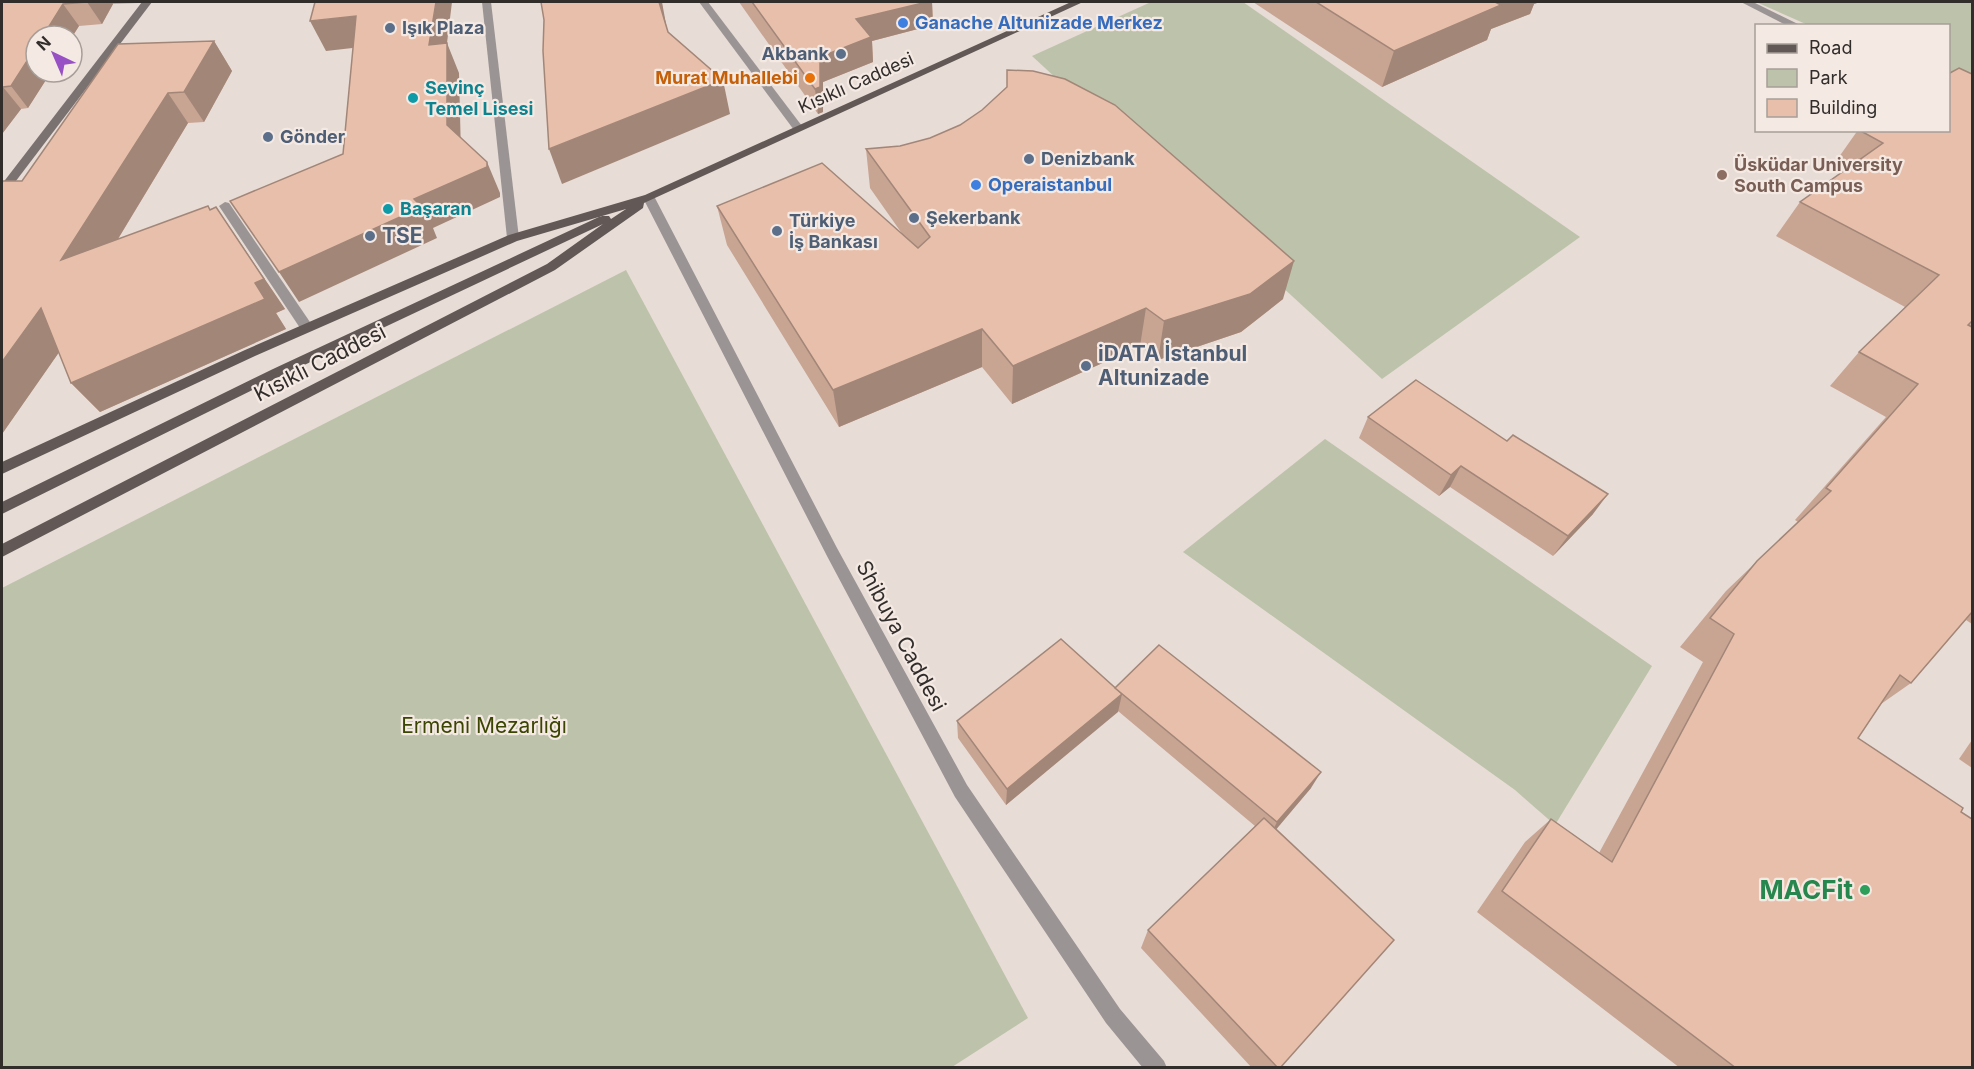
<svg xmlns="http://www.w3.org/2000/svg" width="1974" height="1069" font-family="Inter,sans-serif">
<style>
.green{fill:#bdc3aa}
.lines{fill:none;stroke-linecap:round;stroke-linejoin:round}
.service{fill:#9a9594;fill-rule:evenodd}
.minor{fill:#9a9594;fill-rule:evenodd}
.tertiary{fill:#9a9594;fill-rule:evenodd}
.secondary{fill:#797270;fill-rule:evenodd}
.primary{fill:#625956;fill-rule:evenodd}
.wall{fill:#c8a493}
.shaded-wall{fill:#a28678}
.building{fill:#e8bfab;stroke:#a28678;stroke-width:1.5}
.shop-dot{fill:#3f7fe0;stroke:#f5e9e3;stroke-width:2}
.service-dot{fill:#5c6f8a;stroke:#f5e9e3;stroke-width:2}
.food-dot{fill:#e8710a;stroke:#f5e9e3;stroke-width:2}
.culture-dot{fill:#0f9aa8;stroke:#f5e9e3;stroke-width:2}
.education-dot{fill:#8d6e63;stroke:#f5e9e3;stroke-width:2}
.leisure-dot{fill:#2e9e5b;stroke:#f5e9e3;stroke-width:2}
.labels{text-anchor:middle;stroke-width:4.5;stroke-linejoin:round;paint-order:stroke}
.far-shop-label{font-size:18px;font-weight:bold;fill:#366cbe;stroke:#f5e9e3;text-anchor:start}
.far-service-label{font-size:18px;font-weight:bold;fill:#4e5e75;stroke:#f5e9e3;text-anchor:start}
.far-food-label{font-size:18px;font-weight:bold;fill:#c56008;stroke:#f5e9e3;text-anchor:end}
.far-street-label{font-size:18px;fill:#312d2b;stroke:#f5e9e3}
.far-culture-label{font-size:18px;font-weight:bold;fill:#0d838f;stroke:#f5e9e3;text-anchor:start}
.far-education-label{font-size:18px;font-weight:bold;fill:#785e54;stroke:#f5e9e3;text-anchor:start}
.service-label{font-size:21px;font-weight:bold;fill:#4e5e75;stroke:#f5e9e3;text-anchor:start}
.street-label{font-size:21px;fill:#312d2b;stroke:#f5e9e3}
.park-label{font-size:21px;fill:#3b4502;stroke:#f5e9e3}
.near-leisure-label{font-size:26px;font-weight:bold;fill:#27864d;stroke:#f5e9e3;text-anchor:end}
</style>
<rect width="100%" height="100%" fill="#e8dcd6"/>
<g class="green">
<path d="M1151,2H1243L1580,237L1382,379L1032,56Z"/>
<path d="M1756,2H1972V103L1949,91L1948,26L1808,25Z"/>
<path d="M626,270L1028,1018L952,1067H2V588Z"/>
<path d="M1325,439L1652,666L1555,825L1515,790L1183,552Z"/>
</g>
<g class="lines">
<path class="service" d="M225,202L229,203L312,325L313,328L312,331H302L219,206Z"/>
<g class="minor">
<path d="M482,2H491L519,238L513,242L507,238Z"/>
<path d="M699,2H708L802,126V130H794Z"/>
<path d="M1741,2H1753L1802,26H1788Z"/>
</g>
<path class="tertiary" d="M649,194L655,198L837,548L967,785L1120,1009L1164,1061L1167,1068H1143L1106,1023L955,797L827,556L643,198Z"/>
<path class="secondary" d="M142,2H152L6,194H2V184Z"/>
<path class="primary" d="M1071,2H1083L644,203L643,208L555,270L2,557V544L547,264L603,224L283,375L2,514V502L273,369L601,216H609L611,219L626,209L517,241L255,356L2,474V462L245,350L509,235L645,195Z"/>
</g>
<g class="wall">
<path d="M2,2H140L139,3L113,4L102,24L79,26L72,37V36L36,72H51L28,108L21,109L2,134Z"/>
<path d="M739,2H932L933,25L872,41L873,62L823,82V112L818,114Z"/>
<path d="M1253,2H1540L1534,4L1530,14L1491,29L1487,40L1382,87Z"/>
<path d="M214,41L232,71L204,122L188,123L118,239L216,207L285,309L276,313L286,329L100,412L71,383L59,352L2,434L22,181Z"/>
<path d="M1858,130H1948L1971,326L1972,327V624L1966,620L1911,683L1881,704L1858,738L1961,812L1972,1068H1680L1477,912L1525,842L1551,819L1599,853L1703,662L1680,647L1726,591L1798,522L1795,520L1886,417L1830,386L1859,352L1905,307L1776,236L1800,202L1845,170L1834,164Z"/>
<path d="M866,149L1283,299L1241,332L1158,360L1140,346L1012,404L982,367L839,427L727,245L717,206L903,235L870,188Z"/>
<path d="M1368,417L1593,514L1553,556L1450,487L1439,496L1359,438Z"/>
<path d="M1115,688L1311,788L1276,829L1280,1068H1252L1141,948L1148,930L1255,826L1118,711L1006,805L958,738L957,721Z"/>
<path d="M1972,740V768L1959,759Z"/>
</g>
<g class="shaded-wall">
<path d="M87,2H112L113,4L102,24Z"/>
<path d="M436,2H452L447,43L459,73L461,155L447,125L429,45Z"/>
<path d="M659,2H662L668,35Z"/>
<path d="M927,2H932L933,25L872,41L873,62L823,82V112L818,114L815,89L820,57L856,19Z"/>
<path d="M1490,2H1540L1534,4L1530,14L1491,29L1487,40L1382,87L1394,51Z"/>
<path d="M63,4L79,26L72,37V36H43Z"/>
<path d="M356,16L370,46L326,51L310,21Z"/>
<path d="M214,41L232,71L204,122L184,92Z"/>
<path d="M36,47V72H51L28,108L11,86Z"/>
<path d="M723,80L730,114L562,184L549,149Z"/>
<path d="M3,87L21,109L2,134V89Z"/>
<path d="M168,93L188,123L87,290L61,260Z"/>
<path d="M487,162L500,193V197L433,228L437,238L299,302L279,272L414,199Z"/>
<path d="M216,207L285,309L276,313L286,329L100,412L71,383L255,283Z"/>
<path d="M1294,261L1283,299L1241,332L1158,360L1164,321Z"/>
<path d="M41,308L69,338L2,434V362Z"/>
<path d="M1146,308L1140,346L1012,404L1013,366Z"/>
<path d="M982,329V367L839,427L833,390Z"/>
<path d="M1461,466L1450,487L1439,496L1451,475Z"/>
<path d="M1608,494L1593,514L1553,556L1568,536Z"/>
<path d="M1122,694L1118,712L1006,805L1007,789Z"/>
<path d="M1321,772L1311,788L1269,838L1277,822Z"/>
</g>
<g class="building">
<path d="M2,2H88H87L63,4L43,36H36V47L11,86L3,87L2,89Z"/>
<path d="M315,2H436L429,45L447,43V125L487,162V167L414,199L422,207L279,272L230,201L343,154L356,16L310,21Z"/>
<path d="M541,2H659L668,32L723,80L549,149L543,51L544,20Z"/>
<path d="M752,2H927L856,19L871,37L820,57V87L815,89Z"/>
<path d="M1316,2H1495L1501,5L1394,51Z"/>
<path d="M214,41L184,92L168,93L61,260L208,206L210,210L216,207L264,279L255,283L265,299L71,383L41,308L2,362V183L3,181H22L118,44Z"/>
<path d="M1959,68L1972,74V321L1968,325L1972,327V612L1911,683L1900,675L1858,738L1963,808L1961,812L1972,819V1068H1736L1502,891L1551,819L1612,862L1734,634L1710,618L1757,561L1831,491L1826,488L1918,384L1859,352L1939,275L1800,202L1883,143L1859,130H1948V74Z"/>
<path d="M1007,70L1033,71L1065,79L1115,105L1294,261L1250,294L1164,321L1146,308L1013,366L982,329L833,390L717,206L822,163L918,248L930,237L866,149L900,146L930,138L960,125L982,110L1007,87Z"/>
<path d="M1416,380L1507,441L1513,435L1608,494L1568,536L1461,466L1451,475L1368,417Z"/>
<path d="M1061,639L1122,694L1007,789L957,721Z"/>
<path d="M1159,645L1321,772L1277,822L1115,688Z"/>
<path d="M1264,818L1394,940L1280,1068H1278L1148,930Z"/>
</g>
<g class="shop-dot">
<circle cx="903" cy="23" r="6"/>
<circle cx="976" cy="185" r="6"/>
</g>
<g class="service-dot">
<circle cx="390" cy="28" r="6"/>
<circle cx="841" cy="54" r="6"/>
<circle cx="268" cy="137" r="6"/>
<circle cx="1029" cy="159" r="6"/>
<circle cx="914" cy="218" r="6"/>
<circle cx="777" cy="231" r="6"/>
<circle cx="370" cy="236" r="6"/>
<circle cx="1086" cy="366" r="6"/>
</g>
<circle class="food-dot" cx="810" cy="78" r="6"/>
<g class="culture-dot">
<circle cx="413" cy="98" r="6"/>
<circle cx="388" cy="209" r="6"/>
</g>
<circle class="education-dot" cx="1722" cy="175" r="6"/>
<circle class="leisure-dot" cx="1865" cy="890" r="6"/>
<g class="labels">
<g class="far-shop-label">
<text x="915" y="29">Ganache Altunizade Merkez</text>
<text x="988" y="191">Operaistanbul</text>
</g>
<g class="far-service-label">
<text x="402" y="34">Işık Plaza</text>
<text x="829" y="60" text-anchor="end">Akbank</text>
<text x="280" y="143">Gönder</text>
<text x="1041" y="165">Denizbank</text>
<text x="926" y="224">Şekerbank</text>
<text x="789" y="227">Türkiye<tspan x="789" dy="21">İş Bankası</tspan></text>
</g>
<g class="far-food-label">
<text x="798" y="84">Murat Muhallebi</text>
</g>
<g class="far-street-label">
<text transform="translate(856 83) rotate(-24)" y="6">Kısıklı Caddesi</text>
</g>
<g class="far-culture-label">
<text x="425" y="94">Sevinç<tspan x="425" dy="21">Temel Lisesi</tspan></text>
<text x="400" y="215">Başaran</text>
</g>
<g class="far-education-label">
<text x="1734" y="171">Üsküdar University<tspan x="1734" dy="21">South Campus</tspan></text>
</g>
<g class="service-label">
<text x="382" y="243">TSE</text>
<text x="1098" y="361">iDATA İstanbul<tspan x="1098" dy="24">Altunizade</tspan></text>
</g>
<g class="street-label">
<text transform="translate(320 363) rotate(-27)" y="7">Kısıklı Caddesi</text>
<text transform="translate(901 636) rotate(62)" y="7">Shibuya Caddesi</text>
</g>
<g class="park-label">
<text x="484" y="733">Ermeni Mezarlığı</text>
</g>
<g class="near-leisure-label">
<text x="1853" y="899">MACFit</text>
</g>
</g>
<rect width="1974" height="1069" fill="none" stroke="#312d2b" stroke-width="6"/>
<rect x="1755" y="24" width="195" height="108" fill="#f5e9e3" stroke="#a79e99" stroke-width="1.5"/>
<rect x="1767" y="44" width="30" height="9" fill="#625956" stroke="#a79e99" stroke-width="1.5"/>
<text x="1809" y="54" font-size="18" fill="#312d2b">Road</text>
<rect x="1767" y="69" width="30" height="18" fill="#bdc3aa" stroke="#a79e99" stroke-width="1.5"/>
<text x="1809" y="84" font-size="18" fill="#312d2b">Park</text>
<rect x="1767" y="99" width="30" height="18" fill="#e8bfab" stroke="#a79e99" stroke-width="1.5"/>
<text x="1809" y="114" font-size="18" fill="#312d2b">Building</text>
<g transform="translate(54 54) rotate(316)"><circle r="28" fill="#f5e9e3" stroke="#a79e99" stroke-width="1.5"/>
<path d="M0-4.5L10 22L0 15L-10 22Z" fill="#9751c4"/>
<text y="-9" font-size="16" font-weight="bold" text-anchor="middle" fill="#312d2b">N</text>
</g>
</svg>
